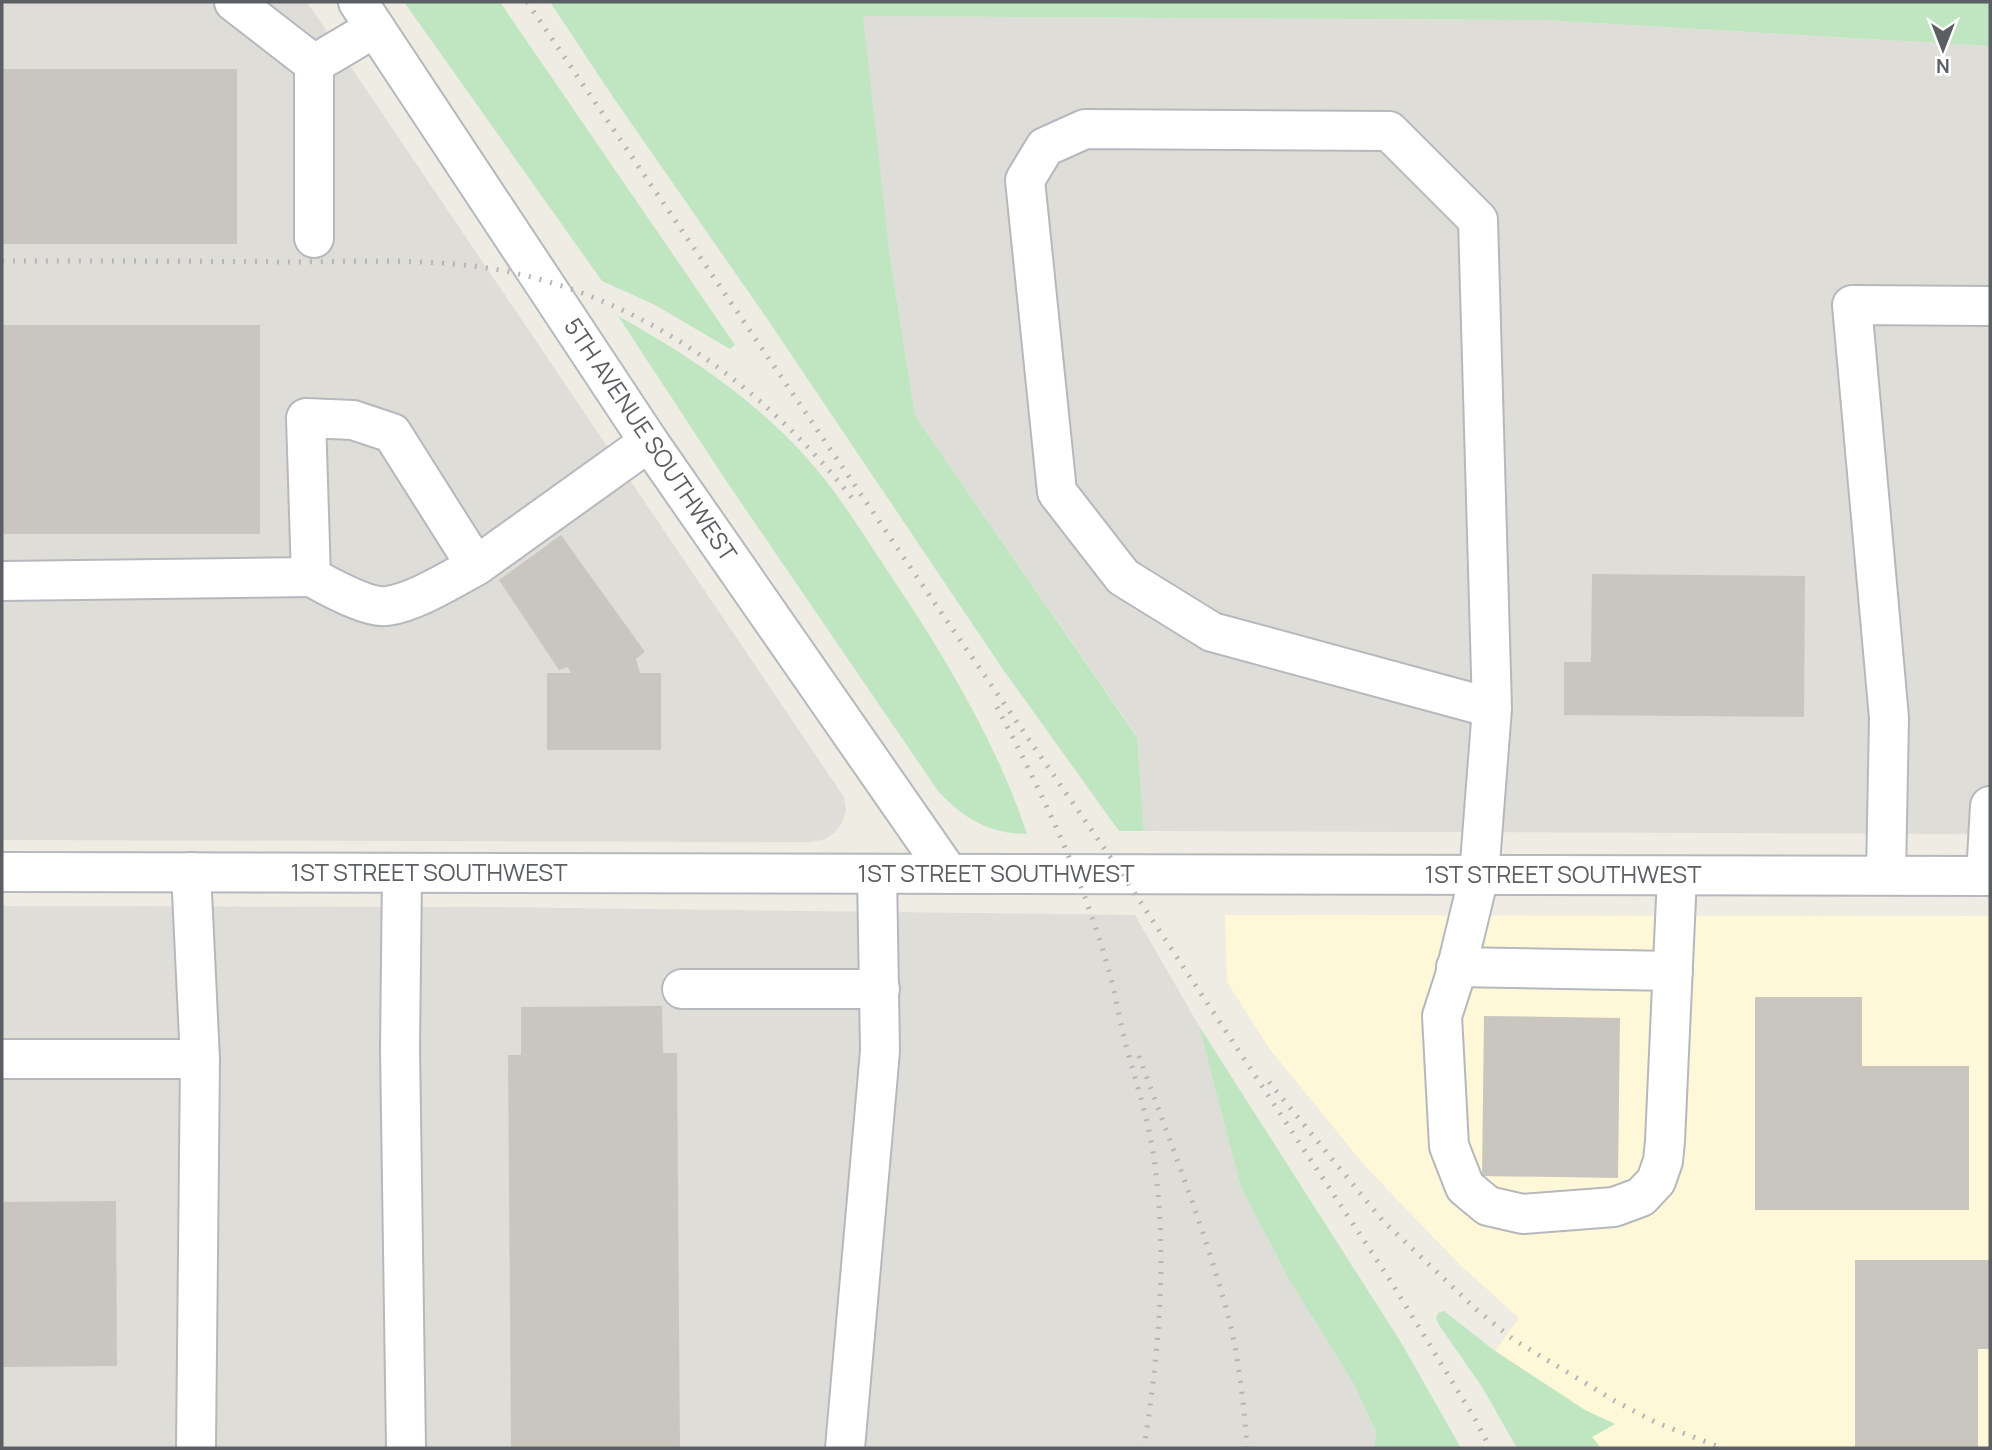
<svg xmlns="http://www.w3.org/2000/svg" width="1992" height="1450" font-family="Manrope,sans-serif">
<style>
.commercial{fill:#fef7d8}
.industrial{fill:#dfddd7}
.green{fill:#bfe6c0}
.building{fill:#c9c6c0}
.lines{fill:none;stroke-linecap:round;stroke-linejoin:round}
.minor-casing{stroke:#b5b8bd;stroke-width:42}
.minor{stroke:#fff;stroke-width:38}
.rail{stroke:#b4b5b5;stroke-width:5;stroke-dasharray:2 9;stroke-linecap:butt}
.labels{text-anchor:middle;stroke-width:5;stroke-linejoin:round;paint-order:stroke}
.street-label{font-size:24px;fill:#5b5f64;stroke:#fff}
</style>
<rect width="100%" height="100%" fill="#eeece3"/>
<path class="commercial" d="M1225,915L1990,916V1448H1601L1592,1437L1614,1424L1585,1410L1495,1351L1519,1318L1460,1265L1364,1165L1269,1048L1227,982Z"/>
<g class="industrial">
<path d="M2,2H307L844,797L846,811L842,823L835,832L825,839L811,842L2,840Z"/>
<path d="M862,16L1543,20L1990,46V834L1144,831L1137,736L915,416L890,257Z"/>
<path d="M2,906L481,907L1135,915L1199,1026L1241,1188L1290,1281L1355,1386L1376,1434L1374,1448H2Z"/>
</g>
<g class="green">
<path d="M404,2H500L735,345L730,349L655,305L602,281Z"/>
<path d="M550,2H1990V46L1543,20L863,16L890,257L915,416L1137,737L1144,831H1119L1002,668L768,320L613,97Z"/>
<path d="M618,316C685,353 753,398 804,455C833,486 856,523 879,558C937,644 994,735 1027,834C989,834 963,818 938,791L725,479Z"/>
<path d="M1199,1026L1402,1344L1461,1448H1374L1376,1433L1355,1386L1290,1281L1241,1188Z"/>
<path d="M1444,1311L1495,1351L1585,1410L1615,1424L1592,1437L1601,1448H1517L1482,1387L1439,1325L1436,1318L1438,1313Z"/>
</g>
<g class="building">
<rect x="2" y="69" width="235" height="175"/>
<rect x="2" y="325" width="258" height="209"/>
<path d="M561,535L645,652L636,659L640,673H661V750H547V673H571L568,667L559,670L499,580Z"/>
<path d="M1592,574L1805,576L1804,717L1564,715V662H1591Z"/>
<path d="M1755,997H1862V1066H1969V1210H1755Z"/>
<path d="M662,1006L663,1053H677L680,1448H511L508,1055H521V1007Z"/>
<path d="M1484,1016L1620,1018L1618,1178L1482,1176Z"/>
<path d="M116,1201L117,1366L2,1367V1202Z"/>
<path d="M1855,1260H1990V1349H1978V1448H1855Z"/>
</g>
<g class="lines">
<g class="minor-casing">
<g id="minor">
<path d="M234,2L314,64"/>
<path d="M358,2L649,442L949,874"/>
<path d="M314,238V64L375,28"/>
<path d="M476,566C450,580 415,602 387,606C368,609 328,586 311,577L306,418L353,420L392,433L476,566L649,442"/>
<path d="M2,581L311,577"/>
<path d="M1492,708L1212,632L1123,577L1057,492L1025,180L1045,147L1085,129L1389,131L1478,220L1492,708L1479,876L1454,979L1442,1016L1449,1146L1465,1187L1488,1206L1523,1214L1614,1207L1641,1197L1656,1181L1663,1161L1665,1141L1677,876"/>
<path d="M2,872L1990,876"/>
<path d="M191,872L200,1059L196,1448"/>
<path d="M402,873L400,1048L406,1448"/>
<path d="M1886,875L1889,718L1852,305L1990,306"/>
<path d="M1986,876L1990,806"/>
<path d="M1456,967L1673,971"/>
<path d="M682,989H880"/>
<path d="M2,1059H200"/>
<path d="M845,1448L880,1051L877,874"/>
</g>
</g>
<use href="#minor" class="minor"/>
<g class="rail">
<path d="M527,2L938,608L1122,874L1390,1280L1475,1419L1490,1448"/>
<path d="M2,261C95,261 189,261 283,262C356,262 433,257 505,271C649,300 767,390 856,503"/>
<path d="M997,707C1040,789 1081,874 1107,964C1116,994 1120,1026 1129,1056C1140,1095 1152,1134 1156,1174C1167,1266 1158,1358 1144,1448"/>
<path d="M1139,1056C1170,1142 1204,1227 1228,1315C1239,1358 1244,1404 1247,1448"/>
<path d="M1269,1082L1383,1221L1477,1310L1514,1340L1615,1401L1657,1423L1722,1448"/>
</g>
</g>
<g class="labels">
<g class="street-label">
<text transform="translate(650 440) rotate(56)" y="8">5TH AVENUE SOUTHWEST</text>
<text x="429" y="881">1ST STREET SOUTHWEST</text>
<text x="996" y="882">1ST STREET SOUTHWEST</text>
<text x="1563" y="883">1ST STREET SOUTHWEST</text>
</g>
</g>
<rect width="1992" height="1450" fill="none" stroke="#5b5f64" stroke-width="7"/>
<g transform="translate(1943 49) rotate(180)" stroke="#ffffff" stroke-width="5" paint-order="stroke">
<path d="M0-5L12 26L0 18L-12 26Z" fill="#5b5f64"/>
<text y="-10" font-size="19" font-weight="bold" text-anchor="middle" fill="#5b5f64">N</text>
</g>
</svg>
